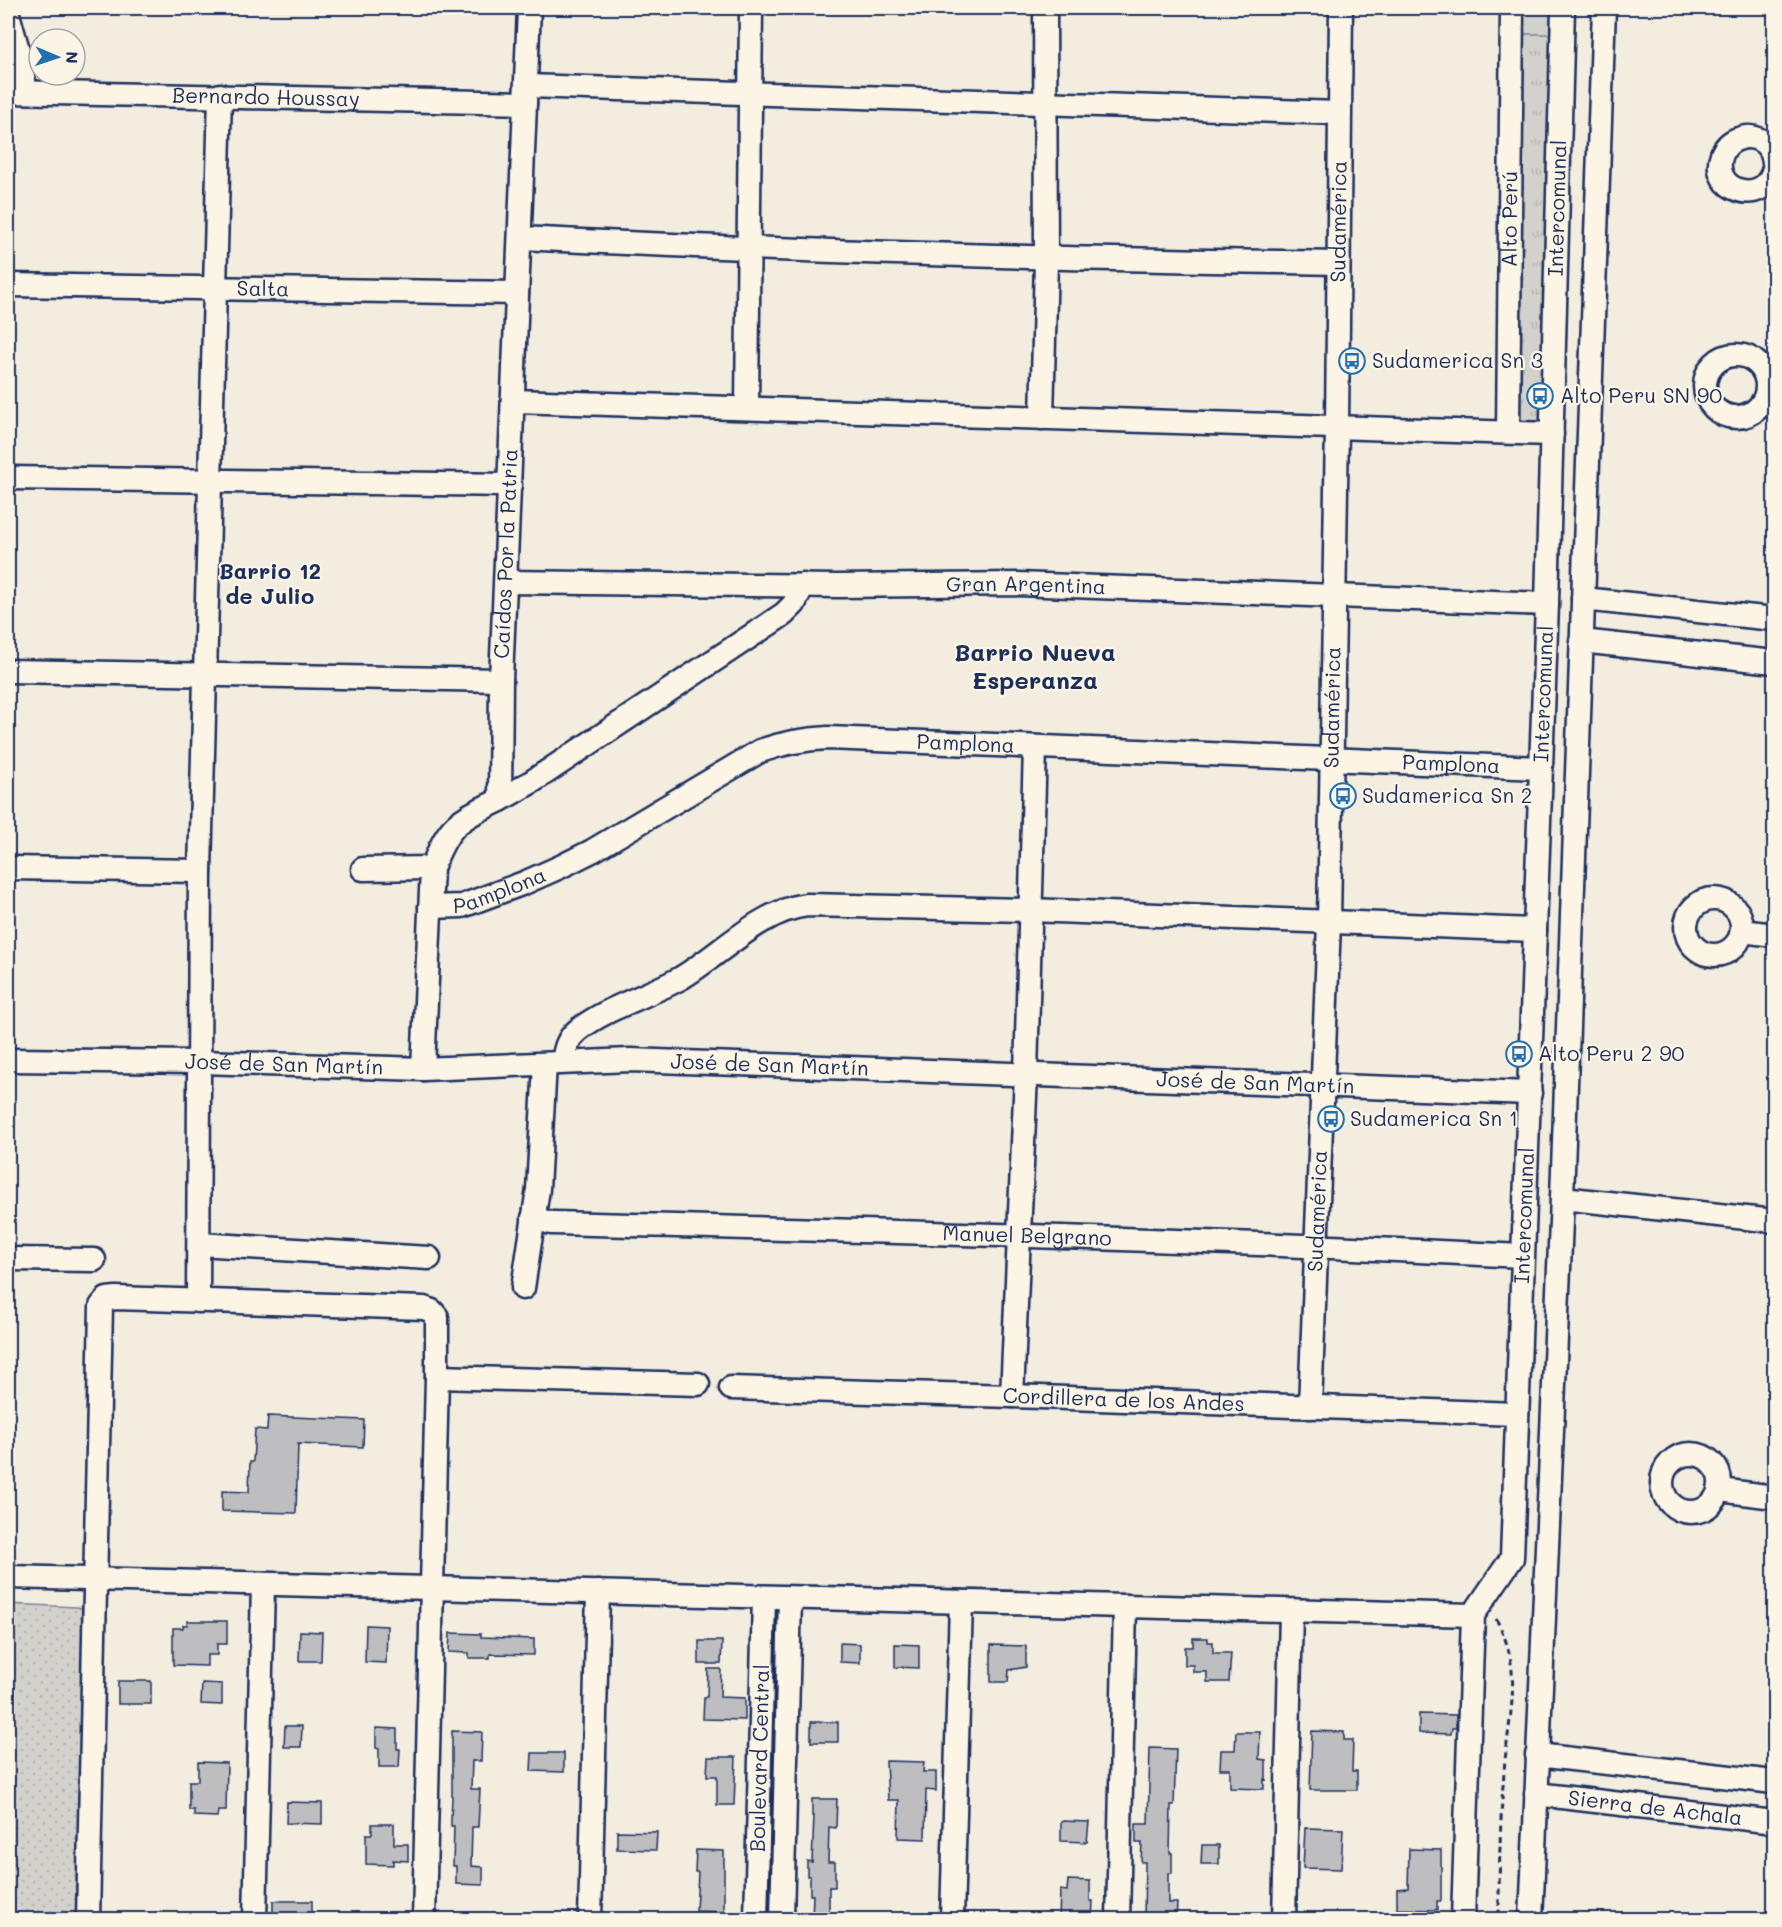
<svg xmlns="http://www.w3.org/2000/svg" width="1782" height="1927" font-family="Mali,sans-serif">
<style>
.grass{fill:url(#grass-dots);stroke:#778095;stroke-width:1.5}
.park{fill:url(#park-tufts);stroke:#778095;stroke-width:1.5}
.pitch{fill:#d3d1cc;stroke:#778095;stroke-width:1.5}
.building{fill:#bebec0;stroke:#1b2f5e;stroke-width:1.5}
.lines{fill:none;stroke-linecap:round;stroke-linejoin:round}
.minor-casing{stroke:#1b2f5e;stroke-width:27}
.path{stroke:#1b2f5e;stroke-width:3;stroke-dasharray:6 4.5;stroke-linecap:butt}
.minor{stroke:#fcf5e5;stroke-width:22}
.labels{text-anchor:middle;stroke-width:4.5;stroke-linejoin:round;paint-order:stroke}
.street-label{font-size:21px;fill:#1b2f5e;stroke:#fcf5e5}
.poi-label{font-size:21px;fill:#1b2f5e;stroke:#fcf5e5;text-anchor:start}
.neighbourhood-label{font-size:22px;font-weight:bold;fill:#1b2f5e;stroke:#fcf5e5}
.quarter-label{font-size:24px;font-weight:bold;fill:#1b2f5e;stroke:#fcf5e5}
</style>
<defs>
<pattern id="grass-dots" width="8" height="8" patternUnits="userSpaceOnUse" patternTransform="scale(1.5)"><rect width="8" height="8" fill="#d3d1cc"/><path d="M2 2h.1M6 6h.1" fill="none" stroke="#b5b4b2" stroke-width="1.8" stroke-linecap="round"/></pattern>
<pattern id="park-tufts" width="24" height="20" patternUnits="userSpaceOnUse" patternTransform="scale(1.5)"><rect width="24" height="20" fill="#d3d1cc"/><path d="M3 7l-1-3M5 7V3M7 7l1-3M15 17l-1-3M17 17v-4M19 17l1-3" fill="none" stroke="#b5b4b2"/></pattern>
</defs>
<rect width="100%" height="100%" fill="#f3ede0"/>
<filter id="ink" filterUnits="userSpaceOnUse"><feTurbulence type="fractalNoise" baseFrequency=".0167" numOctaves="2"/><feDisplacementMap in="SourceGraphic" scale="12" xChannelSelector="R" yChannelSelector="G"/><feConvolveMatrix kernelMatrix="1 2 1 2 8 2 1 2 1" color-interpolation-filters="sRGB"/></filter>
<g filter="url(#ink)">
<g class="grass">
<path d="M8,1604L77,1607L83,1609L87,1614L82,1919L8,1920Z"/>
<path d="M777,1636L779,1637L773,1919L766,1920L773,1639Z"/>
</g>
<path class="park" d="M1516,8H1557L1545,422H1515Z"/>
<rect class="pitch" x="1521" y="8" width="32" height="26"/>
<g class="building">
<path d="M268,1416L364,1420L363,1447L298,1444L296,1513L222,1511V1491L249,1492L250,1462H253L255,1429L267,1430Z"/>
<path d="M187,1621H227V1644H217V1655H207V1666L173,1665V1628H183V1625H187Z"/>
<path d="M366,1625L387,1626L386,1663L365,1662Z"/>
<path d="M300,1631L322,1632L321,1661H299Z"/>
<path d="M450,1633L481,1634V1637L534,1639V1655L490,1654V1658H469V1653L449,1652Z"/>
<path d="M1193,1638H1208V1642H1213V1653H1231L1229,1682H1207V1672H1193V1665H1185V1647H1193Z"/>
<path d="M699,1641H722L721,1664H699Z"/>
<path d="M840,1643L860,1644V1663L840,1662Z"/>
<path d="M895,1644L919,1645V1668L895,1667Z"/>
<path d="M991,1645L1026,1646V1667L1009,1670L1008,1682H991Z"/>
<path d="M708,1669H721L720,1697L745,1698V1720L703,1719L704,1697H707Z"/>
<rect x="118" y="1681" width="33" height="23"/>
<path d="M202,1683L222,1684V1705L201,1704Z"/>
<path d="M1419,1714L1456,1715V1728H1452L1451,1734L1419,1733Z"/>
<rect x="811" y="1722" width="27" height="20"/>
<path d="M285,1726H302L301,1747H284Z"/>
<path d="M376,1728L397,1729V1749H400L399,1767H379V1749L376,1748Z"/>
<path d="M452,1731L482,1732L481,1761H472L471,1789H480L478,1827H472L471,1866L483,1867V1885L456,1884V1866H453L454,1826H451V1817L452,1799Z"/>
<path d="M1312,1731L1344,1732V1740H1353L1352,1771H1357V1790H1310Z"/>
<path d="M1236,1732H1260L1259,1759L1266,1760V1780L1264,1779V1789L1230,1788V1769H1220L1221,1750H1235Z"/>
<path d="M1150,1748L1176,1749L1174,1805H1171L1170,1853H1172V1873H1168V1903H1177L1176,1920H1144L1145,1862H1141L1142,1843H1136V1824H1148Z"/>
<path d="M532,1753H564V1772L531,1771Z"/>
<path d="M708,1757H736L734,1805H717V1776H707Z"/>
<path d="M886,1761L924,1762L923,1772H936V1791L926,1790L925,1839L898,1838L899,1800H888Z"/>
<path d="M198,1762L227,1763L226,1811H218L217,1817L194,1816V1810H189V1781H198Z"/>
<path d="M812,1799H837L836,1828L829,1827L828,1862H835V1887H829V1920H812L813,1895H810V1876H807V1861L812,1862L814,1816H812Z"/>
<path d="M287,1802L322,1803V1824L286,1823Z"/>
<path d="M1061,1821L1089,1822L1087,1842L1061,1841Z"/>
<path d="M372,1824H394V1844H408V1861L393,1860V1865L366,1864V1834H372Z"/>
<path d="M1305,1828L1343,1829L1341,1869L1303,1868Z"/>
<path d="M617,1831L657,1832L656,1850L617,1849Z"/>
<path d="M1202,1845H1219V1864H1201Z"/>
<path d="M1409,1849L1441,1850V1901H1437V1910L1397,1909V1889L1408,1888Z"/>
<path d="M696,1850L724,1851V1912L696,1911L698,1872H695Z"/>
<path d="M1068,1880L1090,1881V1901H1093L1092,1920H1059L1060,1890L1067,1891Z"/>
<rect x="273" y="1901" width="39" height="19"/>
</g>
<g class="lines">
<g class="minor-casing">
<g id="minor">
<path d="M8,14L18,50L26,92"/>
<path d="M527,86L1339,113"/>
<path id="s1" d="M8,92L525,103"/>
<path d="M1774,163C1773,145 1756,132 1738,139C1731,141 1725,147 1722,154C1708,191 1765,209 1774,168"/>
<path d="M521,238C793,252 1065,259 1338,263"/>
<path id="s2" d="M8,285L517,293"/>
<circle cx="1736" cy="386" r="31"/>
<path d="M514,401L1552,434"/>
<path d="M747,407L751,8"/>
<path d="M1042,418L1046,259L1045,8"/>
<path id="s3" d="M1508,432L1512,8"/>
<path d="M8,478L510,485"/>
<path id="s4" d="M506,582L838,586L1018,584L1547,604"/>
<path d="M1583,599L1774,619"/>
<path d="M1581,641L1774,662"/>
<path d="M8,671L501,680"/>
<path d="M500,800L533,781L784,614L794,604L803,585"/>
<path d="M8,868L200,871"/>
<path d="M363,869L432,868"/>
<circle cx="1714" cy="927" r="28"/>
<path id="s5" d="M430,907L462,906L524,883L560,867L592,851L760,751C783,743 803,739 828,738L1541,768"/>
<path d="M1742,931L1774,935"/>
<path id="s6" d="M8,1060L200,1062L423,1069L630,1060L1530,1093"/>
<path d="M563,1062C565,1049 567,1039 578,1030C608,1007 648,996 681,978C720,955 761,910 807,905L1030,910L1535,930"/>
<path id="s7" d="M423,1069L432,868C449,823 458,820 500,800L501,680L529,8"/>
<path d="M1562,1198L1774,1221"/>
<path id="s8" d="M533,1218L551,1223C874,1231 1198,1239 1522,1256"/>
<path d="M199,1244L429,1258"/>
<path d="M8,1259L94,1260"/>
<path d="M523,1288L538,1189L545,1064"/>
<path d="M198,1301L200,871L220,95"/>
<path d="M437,1377L698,1384"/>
<path id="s9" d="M731,1388L1012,1396L1517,1414"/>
<path d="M1012,1396L1026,1074L1035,747"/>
<path id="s10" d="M1310,1407L1329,923L1337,427L1341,8"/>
<circle cx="1691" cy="1483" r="29"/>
<path d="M1720,1490L1774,1497"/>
<path d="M8,1577L1473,1615"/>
<path d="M1537,1755L1774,1782"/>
<path id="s11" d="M1536,1794L1774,1822"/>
<path d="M88,1920L101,1306L107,1299L116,1298L424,1308L432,1311L437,1317V1377L424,1920"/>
<path d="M255,1920L263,1584"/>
<path d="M590,1920L598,1592"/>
<path id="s12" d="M756,1920L764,1597"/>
<path d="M782,1920L790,1598"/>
<path d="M952,1920L961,1602"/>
<path d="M1118,1920L1125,1606"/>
<path d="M1284,1920L1291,1611"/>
<path id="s13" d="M1463,1920L1473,1615L1512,1558L1547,604L1563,8"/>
<path d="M1531,1920L1562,1198L1604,8"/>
</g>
</g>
<path class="path" d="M1496,1619C1525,1672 1508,1715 1504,1772C1500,1821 1499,1870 1499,1920"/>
<use href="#minor" class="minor"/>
</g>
</g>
<defs>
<g id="bus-ring" transform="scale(1.35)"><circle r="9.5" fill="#fcf5e5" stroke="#1f6fb2" stroke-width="1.5"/><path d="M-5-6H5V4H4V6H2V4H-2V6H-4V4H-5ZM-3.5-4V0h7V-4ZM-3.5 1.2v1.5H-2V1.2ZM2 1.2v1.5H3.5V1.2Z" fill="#1f6fb2"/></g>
</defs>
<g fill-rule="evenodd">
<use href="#bus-ring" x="1352" y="361"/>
<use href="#bus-ring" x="1540" y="396"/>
<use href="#bus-ring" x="1343" y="796"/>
<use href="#bus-ring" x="1519" y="1054"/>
<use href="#bus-ring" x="1331" y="1119"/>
</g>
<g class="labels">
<g class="street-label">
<text dy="7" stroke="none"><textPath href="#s1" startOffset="258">Bernardo Houssay</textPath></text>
<text dy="7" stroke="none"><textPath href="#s13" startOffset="1725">Intercomunal</textPath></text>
<text dy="7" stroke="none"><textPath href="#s3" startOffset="213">Alto Perú</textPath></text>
<text dy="7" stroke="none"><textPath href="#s10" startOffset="1186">Sudamérica</textPath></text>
<text dy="7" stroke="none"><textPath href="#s2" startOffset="255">Salta</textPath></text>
<text dy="7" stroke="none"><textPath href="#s7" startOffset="548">Caídos Por la Patria</textPath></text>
<text dy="7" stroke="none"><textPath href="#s4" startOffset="520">Gran Argentina</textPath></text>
<text dy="7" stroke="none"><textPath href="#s13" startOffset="1239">Intercomunal</textPath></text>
<text dy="7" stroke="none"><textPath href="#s10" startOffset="700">Sudamérica</textPath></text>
<text dy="7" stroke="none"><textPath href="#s5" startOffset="576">Pamplona</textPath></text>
<text dy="7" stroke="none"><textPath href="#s5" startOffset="1062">Pamplona</textPath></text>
<text dy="7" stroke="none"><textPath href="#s5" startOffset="72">Pamplona</textPath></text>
<text dy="7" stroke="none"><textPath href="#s6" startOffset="276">José de San Martín</textPath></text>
<text dy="7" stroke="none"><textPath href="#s6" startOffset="762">José de San Martín</textPath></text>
<text dy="7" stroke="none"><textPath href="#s6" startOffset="1248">José de San Martín</textPath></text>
<text dy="7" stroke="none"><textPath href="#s10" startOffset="196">Sudamérica</textPath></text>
<text dy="7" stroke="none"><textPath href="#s13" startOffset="717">Intercomunal</textPath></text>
<text dy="7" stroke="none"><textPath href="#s8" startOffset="495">Manuel Belgrano</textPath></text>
<text dy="7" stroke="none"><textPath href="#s9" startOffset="393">Cordillera de los Andes</textPath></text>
<text dy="7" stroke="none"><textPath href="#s12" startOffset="162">Boulevard Central</textPath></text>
<text dy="7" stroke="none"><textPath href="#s11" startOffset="120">Sierra de Achala</textPath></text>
</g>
<g class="poi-label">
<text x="1372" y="368">Sudamerica Sn 3</text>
<text x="1560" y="403">Alto Peru SN 90</text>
<text x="1362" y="803">Sudamerica Sn 2</text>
<text x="1538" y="1061">Alto Peru 2 90</text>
<text x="1350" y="1126">Sudamerica Sn 1</text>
</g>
<g class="neighbourhood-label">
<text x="270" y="579">Barrio 12<tspan x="270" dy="25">de Julio</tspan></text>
</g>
<g class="quarter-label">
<text x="1035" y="661">Barrio Nueva<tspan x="1035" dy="28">Esperanza</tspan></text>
</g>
</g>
<rect width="1782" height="1927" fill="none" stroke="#fcf5e5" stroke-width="30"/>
<rect x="15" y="15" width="1752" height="1897" fill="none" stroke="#1b2f5e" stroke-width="2" filter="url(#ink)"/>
<g transform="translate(57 57) rotate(92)"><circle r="28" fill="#fcf5e5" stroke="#a2a6af" stroke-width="1.5"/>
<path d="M0-4.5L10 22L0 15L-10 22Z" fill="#1f6fb2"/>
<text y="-9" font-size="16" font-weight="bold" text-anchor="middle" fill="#1b2f5e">N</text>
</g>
</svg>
